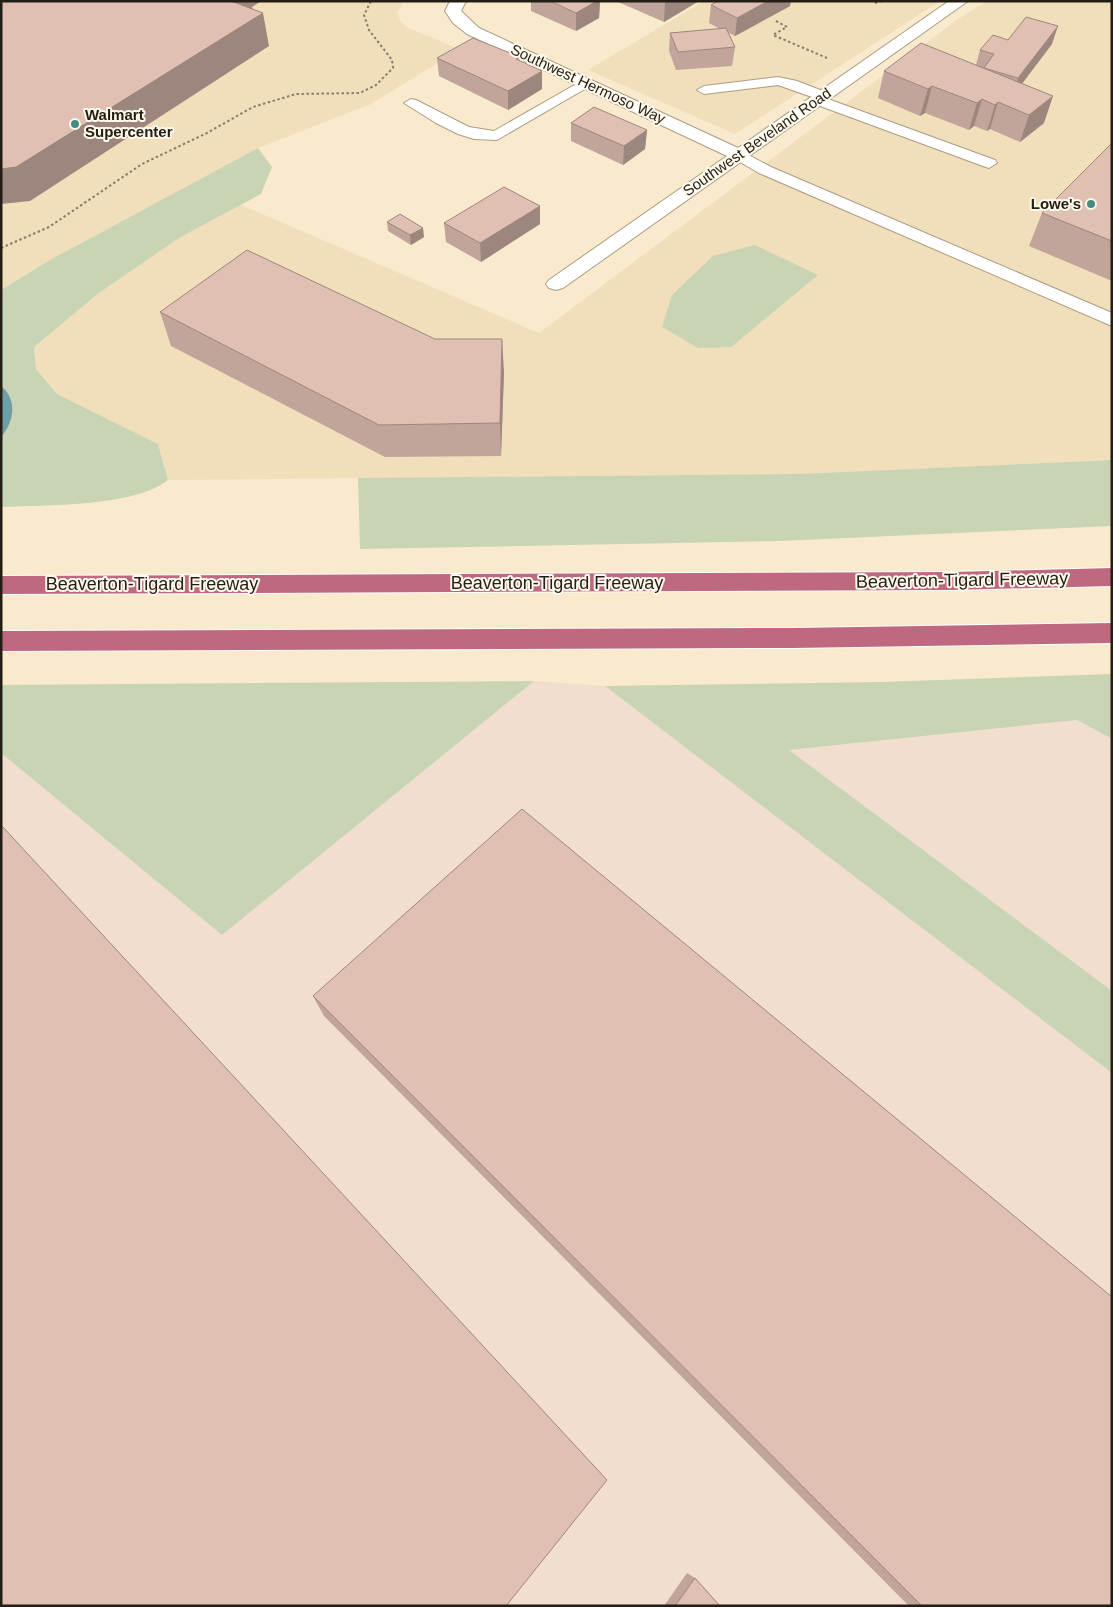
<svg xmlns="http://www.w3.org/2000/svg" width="1113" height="1607" font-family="Helvetica,sans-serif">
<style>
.built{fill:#f1debb}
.industrial{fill:#f1dece}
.green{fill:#c9d4b5}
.water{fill:#6e9ea6}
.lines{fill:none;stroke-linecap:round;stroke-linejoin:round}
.service-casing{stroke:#aa9d81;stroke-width:2}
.minor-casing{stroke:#aa9d81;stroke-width:2}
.motorway-casing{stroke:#fff;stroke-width:2}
.path{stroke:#887d6b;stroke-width:2;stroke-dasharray:2.5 2.5;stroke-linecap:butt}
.service{fill:#fff;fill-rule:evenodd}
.minor{fill:#fff;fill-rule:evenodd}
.motorway{fill:#bf6981;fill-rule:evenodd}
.wall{fill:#c1a59a}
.shaded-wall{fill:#9d867d}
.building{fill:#e0c0b3;stroke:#9d867d}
.poi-dot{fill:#458b84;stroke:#fef8ed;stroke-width:2}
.labels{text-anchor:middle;stroke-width:4;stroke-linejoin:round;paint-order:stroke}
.far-street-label{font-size:15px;fill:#231d13;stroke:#fef8ed}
.far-poi-label{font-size:15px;font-weight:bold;fill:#231d13;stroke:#fef8ed;text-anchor:start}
.street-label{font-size:18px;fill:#231d13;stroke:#fef8ed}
</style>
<rect width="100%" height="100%" fill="#f9eacd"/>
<g class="built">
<path d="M1,1H404L398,12L400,21L408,28L460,49L371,104L258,148L50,260L1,290Z"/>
<path d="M704,1H940L735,134L588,70Z"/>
<path d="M987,1H1112V460L798,474L168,480L158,444L57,394L36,369L34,347L99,293L179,238L241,205L539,333L958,19Z"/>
</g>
<path class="industrial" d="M534,681L605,686L702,759L1077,720L1112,739V1606H1V753L222,934Z"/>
<g class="green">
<path d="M258,148L272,167L261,194L179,238L99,293L34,347L36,369L57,394L158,444L168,480C135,507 44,505 1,507V290L50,260Z"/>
<path d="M755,245L818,275L731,347L698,348L662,327L672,295L713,256Z"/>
<path d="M1112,460V526L780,541L360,549L358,478L798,474Z"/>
<path d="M1112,674V739L1077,720L789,750L1112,991V1073L605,686L882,682Z"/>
<path d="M534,681L222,935L1,753V685Z"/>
</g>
<path class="water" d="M1,386C18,400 14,422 1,437Z"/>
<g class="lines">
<g class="service-casing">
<g id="service">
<path d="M778,77L797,81L828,93L830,96L828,99L995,160L997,163L989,168L983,166L812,103L810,100L812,97L778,85L704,94L697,90L704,86Z"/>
<path d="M585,79L590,80L592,83L590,86L497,140L474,139L458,134L436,123L404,103L411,99L416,100L469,127L494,131Z"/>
<path d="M739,150L771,167L1112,313V326L759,173L733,158L731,155L733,152Z"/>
</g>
</g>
<g class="minor-casing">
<path id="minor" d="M450,1H466L461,11L479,28L738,148L949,1H968L563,288L556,290L549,288L546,284L549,280L727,156L467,34L453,23L445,11Z"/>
</g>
<g class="motorway-casing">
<g id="motorway">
<path d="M1112,568V586L952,590L1,594V576L952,572Z"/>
<path d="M1112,623V643L793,648L1,651V631L793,628Z"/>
</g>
</g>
<g class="path">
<path d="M875,3L882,1"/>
<path d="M776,21L787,27L773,35L827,58"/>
<path d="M1,248L49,227L142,164L207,133L253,107L296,94L360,93L376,85L393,68L392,60L369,30L364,15L371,1"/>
</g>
<use href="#service" class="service"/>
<use href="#minor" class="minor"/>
<use href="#motorway" class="motorway"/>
</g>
<g class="wall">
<path d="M531,1H600L599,18L576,31L531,11Z"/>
<path d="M616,1H699L664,22Z"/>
<path d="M711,5L790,6L735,36L727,32L735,47L732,66L676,70L669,51L670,33L720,29L709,23Z"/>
<path d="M1008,40L1052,44L1022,83L1044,123L1020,142L990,129L987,131L974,126L969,130L925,113L920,116L878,98L884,71L976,65L980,50Z"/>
<path d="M437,58L520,61L542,89L508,110L439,76Z"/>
<path d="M571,123L647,130L645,149L623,165L571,141Z"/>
<path d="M1112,143V281L1029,246L1042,213Z"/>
<path d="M387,222L424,237L411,245L388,231Z"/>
<path d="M444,223L540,224L481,262L446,242Z"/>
<path d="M160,312L504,372L501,456L385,457L171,346Z"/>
<path d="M313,996L1112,1606H909L324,1016Z"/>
<path d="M687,1573L695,1578L720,1606H664Z"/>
</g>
<g class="shaded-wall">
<path d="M222,1H261L252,7L254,15Z"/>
<path d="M597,1H600L599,18L576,31V13Z"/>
<path d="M665,1H699L664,22Z"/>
<path d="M768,1H791L790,6L735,36L737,18Z"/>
<path d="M263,13L269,46L30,201L1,204V169Z"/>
<path d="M1058,26L1052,44L1012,97L1018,78Z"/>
<path d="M542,71V89L508,110V91Z"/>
<path d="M932,86L925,113L920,116L928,89Z"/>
<path d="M1053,96L1044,123L1020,142L1029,115Z"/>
<path d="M982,99L974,126L969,130L977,103Z"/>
<path d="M998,102L990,129L987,131L995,105Z"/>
<path d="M647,130L645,149L623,165L624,146Z"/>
<path d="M540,206V224L481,262L480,243Z"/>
<path d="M423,228L424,237L411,245L410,235Z"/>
<path d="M502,339L504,372L501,456L500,423Z"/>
</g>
<g class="building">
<path d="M1,1H231L263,13L16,167L1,169Z"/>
<path d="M550,1H597L576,13Z"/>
<path d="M718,1H768L737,18L711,5Z"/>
<path d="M1026,17L1058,26L1018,78L984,68L994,54L980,50L993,35L1008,40Z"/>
<path d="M726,28L735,47L678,52L670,33Z"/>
<path d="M473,38L520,57L516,59L542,71L508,91L437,58Z"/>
<path d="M921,43L1053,96L1029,115L998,102L995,105L982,99L977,103L932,86L928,89L884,71Z"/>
<path d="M594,107L647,130L624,146L571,123Z"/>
<path d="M1112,143V241L1042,213Z"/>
<path d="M504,187L540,206L480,243L444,223Z"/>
<path d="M400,214L423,228L410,235L387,222Z"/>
<path d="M247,250L435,339H502L500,423L379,425L160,312Z"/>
<path d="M522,809L1112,1297V1606H922L313,996Z"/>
<path d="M1,825L607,1480L506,1606H1Z"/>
<path d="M695,1578L720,1606H675Z"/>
</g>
<g class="poi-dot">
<circle cx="75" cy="124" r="5"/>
<circle cx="1091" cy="204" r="5"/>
</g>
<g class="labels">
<g class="far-street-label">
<text transform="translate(588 84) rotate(25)" y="5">Southwest Hermoso Way</text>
<text transform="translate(757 142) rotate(-35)" y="5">Southwest Beveland Road</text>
</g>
<g class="far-poi-label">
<text x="85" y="120">Walmart<tspan x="85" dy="17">Supercenter</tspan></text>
<text x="1081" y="209" text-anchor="end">Lowe's</text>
</g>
<g class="street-label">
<text transform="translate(962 580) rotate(-1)" y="6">Beaverton-Tigard Freeway</text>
<text x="557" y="589">Beaverton-Tigard Freeway</text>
<text x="152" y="590">Beaverton-Tigard Freeway</text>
</g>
</g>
<rect width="1113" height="1607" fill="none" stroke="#231d13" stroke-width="5"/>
</svg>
